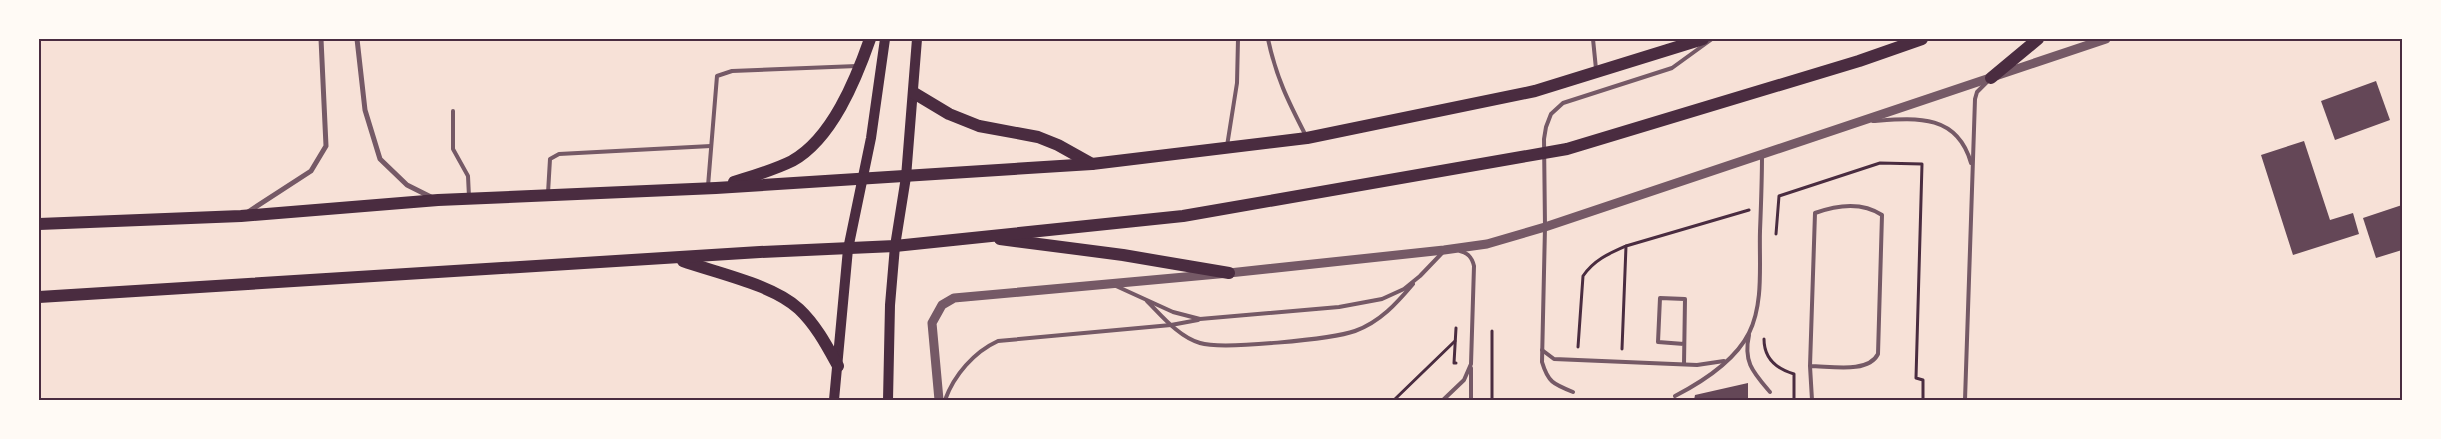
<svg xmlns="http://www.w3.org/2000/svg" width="2441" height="439" font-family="Ubuntu,sans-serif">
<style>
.building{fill:#644757}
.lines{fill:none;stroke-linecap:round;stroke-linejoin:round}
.path{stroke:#4a2c40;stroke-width:3}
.service{stroke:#755966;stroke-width:4}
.minor{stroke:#755966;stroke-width:5}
.tertiary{stroke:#755966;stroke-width:9}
.secondary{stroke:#4a2c40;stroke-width:10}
.primary{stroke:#4a2c40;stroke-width:12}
.neatline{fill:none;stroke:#4a2c40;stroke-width:2}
</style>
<rect width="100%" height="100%" fill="#f7e1d7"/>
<g class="building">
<path d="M2376,81L2390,120L2335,140L2321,101Z"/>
<path d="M2304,141L2330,220L2353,213L2359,234L2293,255L2261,155Z"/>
<path d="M2402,205V250L2376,258L2363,218Z"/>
<path d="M1748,383V400H1694L1695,395Z"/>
</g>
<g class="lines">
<g class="path">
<path d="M1776,234L1779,196L1880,163L1922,164L1916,378L1923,380V400"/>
<path d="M1456,328L1454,363H1456"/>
<path d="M1764,339C1764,359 1777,369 1794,374V400"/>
<path d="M1578,347L1583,276C1594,260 1608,254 1626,246"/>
<path d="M1622,349L1626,246L1749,210"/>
<path d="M1394,400L1455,341"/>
<path d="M1492,400V331"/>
</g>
<g class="service">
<path d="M1268,39C1276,77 1288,101 1306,136"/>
<path d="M1593,39L1596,69"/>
<path d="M453,111V149L468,176L469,197"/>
<path d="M1873,121C1915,118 1957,113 1971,163"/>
<path d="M1227,146L1237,83L1238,39"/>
<path d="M708,186L717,76L732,71L857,66"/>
<path d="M548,193L550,159L559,154L711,146"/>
<path d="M1116,286L1173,312L1200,319L1339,307L1382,299L1404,289L1420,276L1442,253"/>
<path d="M1147,301C1162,316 1179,337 1200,343C1222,350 1333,339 1355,331C1380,322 1397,303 1413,284"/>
<path d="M1749,335C1743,362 1753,372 1770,392"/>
<path d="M1542,350L1554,359L1697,365L1724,361"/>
<path d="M1684,364L1685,299L1660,298L1658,342L1684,344"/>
<path d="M1810,366C1830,366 1868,374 1878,354L1882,215C1861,201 1837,205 1815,213L1810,366L1812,400"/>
<path d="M1573,392C1553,384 1548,382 1542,362L1545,227L1544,139L1546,127L1551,114L1563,103L1672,68L1712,39"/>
<path d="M1675,396C1702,382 1735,361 1749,333C1764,303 1759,263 1760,231C1761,206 1762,180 1762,155"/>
<path d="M945,400C954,375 974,352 998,341L1171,325L1198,320"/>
<path d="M1443,400L1464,380L1471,364L1474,266C1472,257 1468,253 1460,251"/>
<path d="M1471,400V368"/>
<path d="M1965,400L1975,99L1977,92L1987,82"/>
</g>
<g class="minor">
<path d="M357,39L365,110L380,159L407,185L433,198"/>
<path d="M248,212L311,171L326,146L321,39"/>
</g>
<path class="tertiary" d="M939,400L932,323L942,305L954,298L1229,273L1444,250L1487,244L1545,227L2106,39"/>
<g class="secondary">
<path d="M834,400L848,249L871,138L885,39"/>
<path d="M888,400L890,305L895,246L906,177L917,39"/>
</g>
<g class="primary">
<path d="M1991,78L2038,39"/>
<path d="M914,93L949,114L979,126L1038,137L1058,145L1092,164"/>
<path d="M734,182C753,176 774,170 792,161C832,139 856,79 870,39"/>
<path d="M39,224L241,216L438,200L716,188L1092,164L1307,138L1535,91L1703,39"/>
<path d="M1000,239L1123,255L1229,273"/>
<path d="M683,261C717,273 774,285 799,309C816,325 827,346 838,366"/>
<path d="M39,297L760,252L895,246L1183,216L1567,149L1859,61L1922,39"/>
</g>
</g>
<rect width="2441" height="439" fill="none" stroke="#fffaf5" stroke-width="80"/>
<rect x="40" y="40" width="2361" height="359" class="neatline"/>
</svg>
